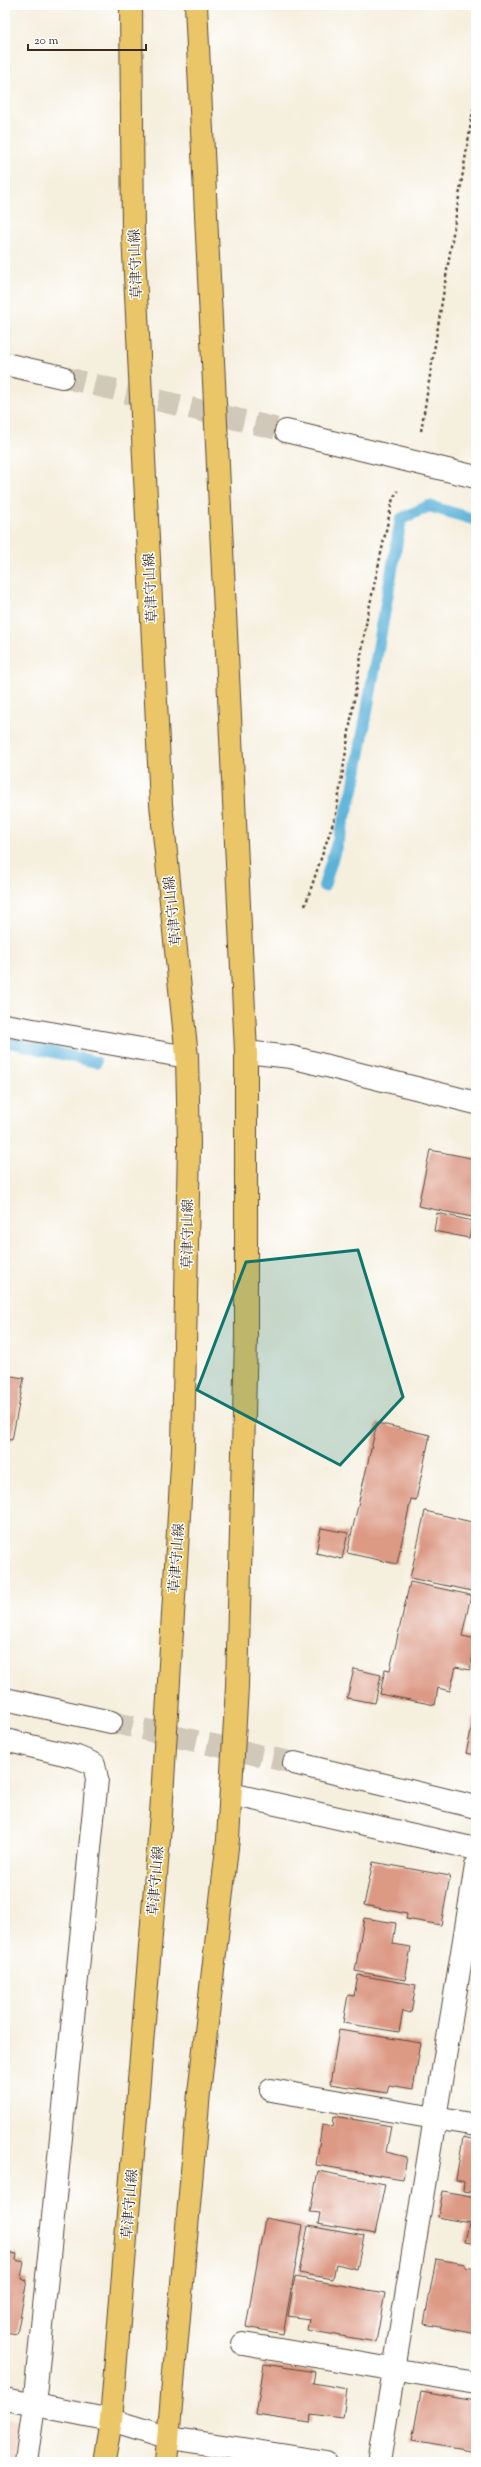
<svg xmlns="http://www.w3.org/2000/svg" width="481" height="2467" font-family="'Sorts Mill Goudy','Noto Serif JP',serif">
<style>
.built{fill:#f4d3c1}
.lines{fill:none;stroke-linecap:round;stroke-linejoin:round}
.stream{stroke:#5bb2d8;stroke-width:12}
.building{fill:#dc9984}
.minor-tunnel{stroke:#d0c8b8;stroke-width:22;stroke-dasharray:22 11;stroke-linecap:butt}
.minor-casing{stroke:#57483b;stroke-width:24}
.primary-casing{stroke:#57483b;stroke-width:24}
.path{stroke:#57483b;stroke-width:2.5;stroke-dasharray:3 3;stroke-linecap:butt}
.minor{stroke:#fff;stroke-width:22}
.primary{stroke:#eac669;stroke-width:22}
.marked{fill:#0f766e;fill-opacity:0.2;stroke:#0f766e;stroke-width:3;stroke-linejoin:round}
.labels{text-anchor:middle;stroke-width:3;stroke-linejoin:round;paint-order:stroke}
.street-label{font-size:14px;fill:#3b2a1e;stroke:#fff}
</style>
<rect width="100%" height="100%" fill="#fff"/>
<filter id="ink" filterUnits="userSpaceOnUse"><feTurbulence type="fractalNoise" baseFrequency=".025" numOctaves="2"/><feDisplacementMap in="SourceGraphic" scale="8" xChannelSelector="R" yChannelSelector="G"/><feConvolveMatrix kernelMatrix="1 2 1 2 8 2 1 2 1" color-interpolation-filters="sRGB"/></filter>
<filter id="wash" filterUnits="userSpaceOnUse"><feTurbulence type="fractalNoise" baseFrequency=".012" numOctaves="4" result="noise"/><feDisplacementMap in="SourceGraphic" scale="16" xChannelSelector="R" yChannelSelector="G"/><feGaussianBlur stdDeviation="0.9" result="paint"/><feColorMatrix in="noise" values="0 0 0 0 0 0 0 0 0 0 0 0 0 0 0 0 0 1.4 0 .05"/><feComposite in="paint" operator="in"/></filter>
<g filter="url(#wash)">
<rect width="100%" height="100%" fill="#f5efde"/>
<path class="built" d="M5,2418L19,2422L12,2462H5Z"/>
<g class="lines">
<g class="stream">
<path d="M324,886L353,790L401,519L429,506L476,520"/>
<path d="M5,1041L96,1062"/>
</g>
</g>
<g id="blocks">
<g class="building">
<path d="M430,1150L476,1159V1197L472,1217L418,1206Z"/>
<path d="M437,1213L473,1221L469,1238L434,1231Z"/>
<path d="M5,1375L24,1378L12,1440L5,1439Z"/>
<path d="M377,1423L430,1435L416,1500L411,1499L397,1564L347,1553Z"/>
<path d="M425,1511L476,1523V1572L472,1591L410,1578Z"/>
<path d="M321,1528L348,1533L342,1559L316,1553Z"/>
<path d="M410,1582L471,1595L462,1636L476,1639L470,1670L456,1667L450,1691L438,1688L435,1705L380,1694L385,1669L390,1670Z"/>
<path d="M354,1669L381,1675L375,1703L347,1698Z"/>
<path d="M475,1713H476V1755L466,1753Z"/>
<path d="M373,1862L450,1876L441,1925L406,1919L407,1914L364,1905Z"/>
<path d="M364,1918L396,1923L393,1944L411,1947L405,1980L355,1971Z"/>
<path d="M358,1975L416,1985L411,2013L403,2011L399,2032L343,2023L348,1995L354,1996Z"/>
<path d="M339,2030L421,2043L413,2089L389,2085L387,2093L330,2084Z"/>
<path d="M334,2116L391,2126L386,2152L407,2157L403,2179L316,2165L322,2125L333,2127Z"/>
<path d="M463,2137L476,2140V2193L463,2191L464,2182L456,2180Z"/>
<path d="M318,2171L385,2184L375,2234L318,2224L320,2213L310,2212Z"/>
<path d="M443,2191L476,2197V2244L465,2242L469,2223L438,2217Z"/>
<path d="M265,2218L303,2225L283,2334L246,2327Z"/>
<path d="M308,2226L364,2236L357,2269L336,2264L333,2279L299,2273Z"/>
<path d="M5,2252L17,2254L16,2260L24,2262L21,2278L27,2280L17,2334L5,2332Z"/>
<path d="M436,2259L465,2264V2267L476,2269V2334L424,2324Z"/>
<path d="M295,2277L385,2293L376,2342L307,2330L309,2319L288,2316Z"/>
<path d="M264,2364L315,2372L313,2383L347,2389L343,2418L311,2414L310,2423L256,2415Z"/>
<path d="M421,2392L476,2401V2452L412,2441Z"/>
</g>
</g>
</g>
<g filter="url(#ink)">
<use href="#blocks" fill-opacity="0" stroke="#57483b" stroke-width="1"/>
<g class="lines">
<g class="minor-tunnel">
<path d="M62,377L286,431"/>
<path d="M111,1722L294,1763"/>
</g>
<g class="minor-casing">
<g id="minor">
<path d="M5,364L62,377"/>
<path d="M286,431L476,477"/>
<path d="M5,1025L187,1057"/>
<path d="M246,1052L291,1057L476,1103"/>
<path d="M5,1699L111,1722"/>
<path d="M5,1740L77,1757L94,1764L97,1779L34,2406L26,2462"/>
<path d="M294,1763L476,1807"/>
<path d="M231,1794L476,1849"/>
<path d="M271,2090L476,2125"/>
<path d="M243,2344L476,2383"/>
<path d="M5,2399L111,2420L170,2438L326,2462"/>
<path d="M379,2462L476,1866"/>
</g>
</g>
<g class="primary-casing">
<g id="primary">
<path d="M104,2462L111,2420L161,1814L183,1448L189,1143L187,1057L161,804L133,233L131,5"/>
<path d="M166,2462L199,2093L228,1839L237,1687L246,1336V1052L196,5"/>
</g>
</g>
<g class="path">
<path d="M421,431L476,92"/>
<path d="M305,906L336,814L367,618L393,498L398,491"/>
</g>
<use href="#minor" class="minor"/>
<use href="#primary" class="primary"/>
</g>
</g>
<path class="marked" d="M358,1250L403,1397L340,1465L197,1390L246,1262Z"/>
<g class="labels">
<g class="street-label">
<text transform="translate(135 264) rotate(-92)" y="5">草津守山線</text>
<text transform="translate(150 588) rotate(-93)" y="5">草津守山線</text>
<text transform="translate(172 911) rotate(-96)" y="5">草津守山線</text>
<text transform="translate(187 1234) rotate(-89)" y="5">草津守山線</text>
<text transform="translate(176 1558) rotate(-86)" y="5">草津守山線</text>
<text transform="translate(155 1881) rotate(-85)" y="5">草津守山線</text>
<text transform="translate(129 2204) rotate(-85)" y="5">草津守山線</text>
</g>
</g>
<rect width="481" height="2467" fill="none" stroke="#fff" stroke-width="20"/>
<path d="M28 44v6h118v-6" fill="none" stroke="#3b2a1e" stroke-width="2"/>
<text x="34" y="44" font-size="12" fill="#3b2a1e" stroke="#ffffff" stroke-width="3" paint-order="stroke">20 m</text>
</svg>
